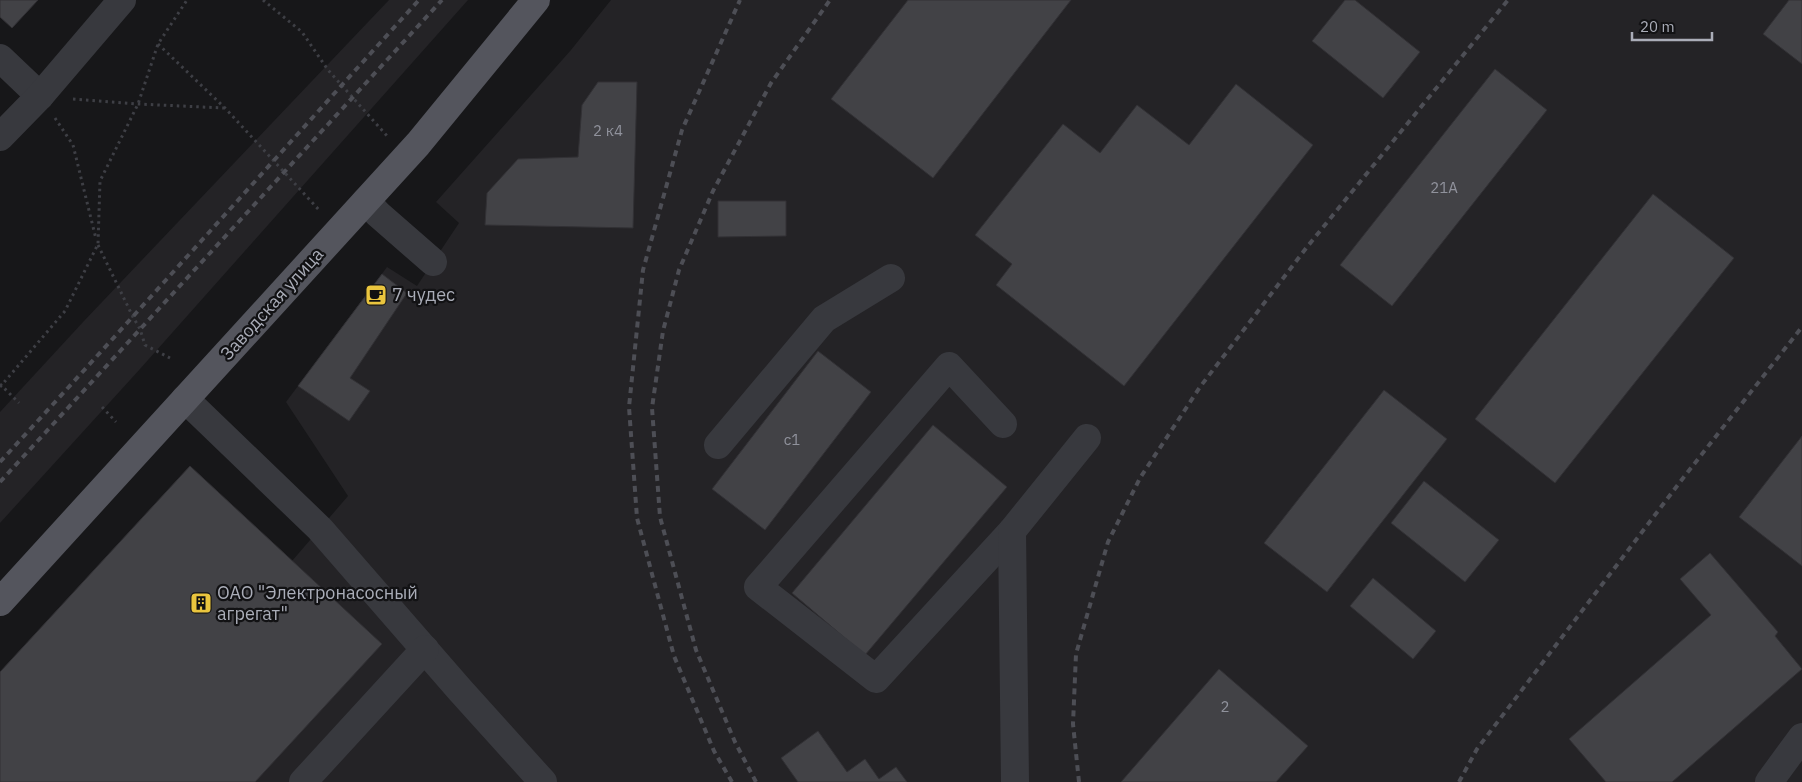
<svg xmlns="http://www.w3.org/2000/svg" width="1802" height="782" font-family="'IBM Plex Sans',sans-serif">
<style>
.built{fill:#242326}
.building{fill:#424246;stroke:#323135}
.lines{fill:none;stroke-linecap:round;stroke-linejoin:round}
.path{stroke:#3e3f45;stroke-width:3;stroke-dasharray:2.5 4;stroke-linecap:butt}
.minor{stroke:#38393e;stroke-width:28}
.major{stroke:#54555d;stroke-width:28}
.rail{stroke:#4d4e55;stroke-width:4;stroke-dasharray:6 5;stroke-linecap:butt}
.labels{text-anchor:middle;stroke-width:4.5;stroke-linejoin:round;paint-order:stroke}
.number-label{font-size:15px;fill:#90929c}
.poi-label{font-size:18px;fill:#aaadb8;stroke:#121214;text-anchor:start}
.street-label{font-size:18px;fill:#aaadb8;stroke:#121214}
</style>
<rect width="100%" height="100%" fill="#171719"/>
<g class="built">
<path d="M389,0H468L140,369L0,523V412L84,321Z"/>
<path d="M611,0H1802V782H0V672L292,561L348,496L286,402L387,267L417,286L459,223L436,202L571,50Z"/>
</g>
<g class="building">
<path d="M0,0H38L12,28L0,17Z"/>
<path d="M908,0H1071L933,178L831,99Z"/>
<path d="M1345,0H1355L1420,52L1383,98L1312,41Z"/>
<path d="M1789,0H1802V64L1763,34Z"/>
<path d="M1495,69L1547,110L1392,306L1340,265Z"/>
<path d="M598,82H637L633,228L485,225L487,193L518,159L578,157L582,105Z"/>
<path d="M1236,84L1313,145L1124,386L996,285L1012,264L975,235L1063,124L1100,153L1137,105L1189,145Z"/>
<path d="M1653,194L1734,258L1555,483L1475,419Z"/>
<path d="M718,201H786V236L718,237Z"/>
<path d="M382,274L407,293L350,378L370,391L349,421L298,386Z"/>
<path d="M818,351L871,392L765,530L712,489Z"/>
<path d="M1384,390L1447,439L1327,592L1264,543Z"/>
<path d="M933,425L1007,487L865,655L792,593Z"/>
<path d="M1802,436V566L1739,517Z"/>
<path d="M190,466L382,644L255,782H0V672Z"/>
<path d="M1424,481L1499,540L1465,582L1391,523Z"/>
<path d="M1710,553L1778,632L1775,636L1802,669L1672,782H1606L1569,739L1711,615L1680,579Z"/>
<path d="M1373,578L1436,631L1413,659L1350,606Z"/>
<path d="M1219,669L1308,746L1276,782H1121Z"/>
<path d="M818,731L847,772L865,759L879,779L896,767L907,782H798L781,758Z"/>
</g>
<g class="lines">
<g class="path">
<path d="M263,0L302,32L328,70L388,137"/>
<path d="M158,44L225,108L320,211"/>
<path d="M73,99L138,104L224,108"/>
<path d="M55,118L73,145L96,239"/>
<path d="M98,245L133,317L140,329L145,345L170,358"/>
<path d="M0,384L19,403"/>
<path d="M0,387L65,311L98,244L100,181L138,104L158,44L187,0"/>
<path d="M102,407L116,422"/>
</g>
<g class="minor">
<path d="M0,58L40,96"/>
<path d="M0,137L40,96L122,0"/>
<path d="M366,201L378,214L433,262"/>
<path d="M185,399L320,529L460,690L543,782"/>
<path d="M1003,424L949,366L758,587L876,679L1012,531"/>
<path d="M718,445L824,319L891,278"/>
<path d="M303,782L425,649"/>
<path d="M1015,782L1012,531L1087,438"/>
<path d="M1769,782L1802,737"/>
</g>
<path class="major" d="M0,602L418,144L536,0"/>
<g class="rail">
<path d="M0,462C141,309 279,154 419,0"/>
<path d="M0,482L442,0"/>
<path d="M732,782L714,751L674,656L637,518L629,407L643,270L682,130L740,0"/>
<path d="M756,782L735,742L696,650L660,517L652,408L663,331L679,270L713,191L771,83L830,0"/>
<path d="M1079,782L1073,724L1076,654L1108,542L1140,478L1200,387L1307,247L1508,0"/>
<path d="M1459,782L1477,749L1680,482L1802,327"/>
</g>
</g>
<defs>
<g id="cafe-square" transform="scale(1.125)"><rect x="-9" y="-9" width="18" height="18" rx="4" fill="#eac53e" stroke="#121214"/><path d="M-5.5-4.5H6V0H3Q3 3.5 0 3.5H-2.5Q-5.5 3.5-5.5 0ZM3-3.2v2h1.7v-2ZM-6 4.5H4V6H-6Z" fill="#111"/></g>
<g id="building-square" transform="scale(1.125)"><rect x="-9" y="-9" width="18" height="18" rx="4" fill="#eac53e" stroke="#121214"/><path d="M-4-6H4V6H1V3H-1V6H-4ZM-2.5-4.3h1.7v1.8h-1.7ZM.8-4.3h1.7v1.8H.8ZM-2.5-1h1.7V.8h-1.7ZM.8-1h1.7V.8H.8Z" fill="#111"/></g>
</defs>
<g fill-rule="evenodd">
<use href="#cafe-square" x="376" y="295"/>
<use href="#building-square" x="201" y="603"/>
</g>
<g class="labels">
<g class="number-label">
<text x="608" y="136">2 к4</text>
<text x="1444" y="193">21А</text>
<text x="792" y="445">с1</text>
<text x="1225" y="712">2</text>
</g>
<g class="poi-label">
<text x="392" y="301">7 чудес</text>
<text x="217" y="599">ОАО "Электронасосный<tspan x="217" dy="21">агрегат"</tspan></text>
</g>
<g class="street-label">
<text transform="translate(272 304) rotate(-48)" y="6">Заводская улица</text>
</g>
</g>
<path d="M1632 32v8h80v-8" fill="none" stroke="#aaadb8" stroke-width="2.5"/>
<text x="1640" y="32" font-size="15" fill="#aaadb8" stroke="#121214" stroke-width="4" paint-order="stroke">20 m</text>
</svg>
